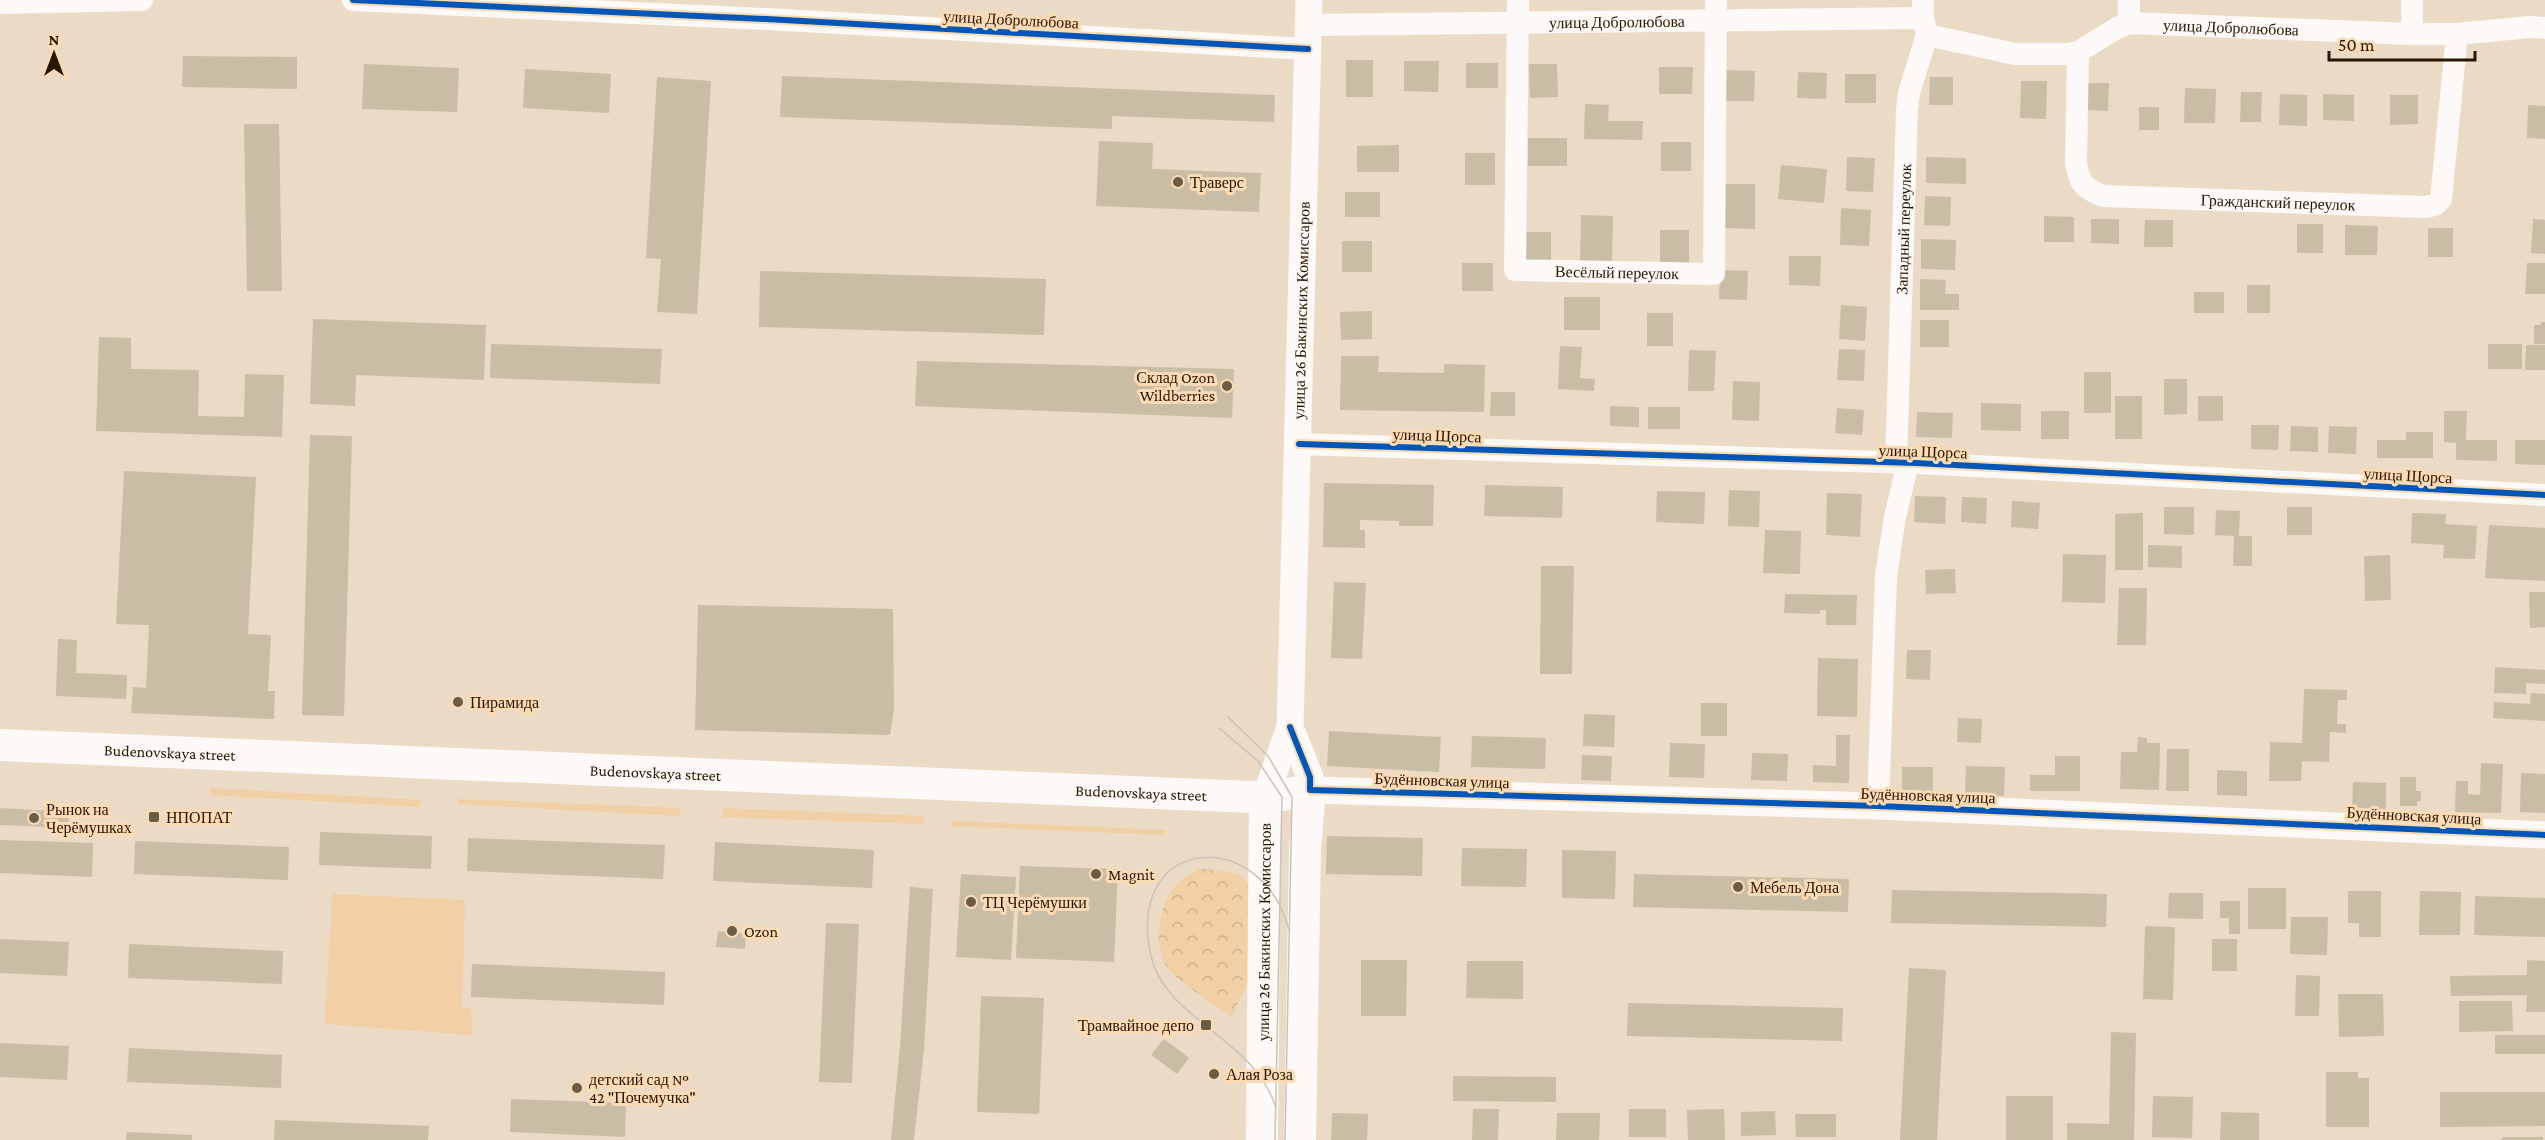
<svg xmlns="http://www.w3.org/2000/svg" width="2545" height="1140" font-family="'Crimson Pro',serif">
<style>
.grass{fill:#f2d0a5}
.park{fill:url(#park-crowns)}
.building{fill:#c9bda5}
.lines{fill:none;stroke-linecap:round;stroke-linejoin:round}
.minor{stroke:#fcf9f6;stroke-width:22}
.tertiary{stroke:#fcf9f6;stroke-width:27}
.secondary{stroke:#fcf9f6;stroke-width:32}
.tram{stroke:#c9c3bc;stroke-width:1.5}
.cycleway-casing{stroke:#fbdbb5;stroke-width:10}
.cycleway{stroke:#0057b8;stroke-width:6}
.poi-dot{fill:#6c5b45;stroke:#fbdbb5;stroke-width:2}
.labels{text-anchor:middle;stroke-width:6;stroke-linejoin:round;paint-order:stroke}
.street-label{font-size:16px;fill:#281600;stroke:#fbdbb5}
.poi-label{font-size:16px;fill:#281600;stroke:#fbdbb5;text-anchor:start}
</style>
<defs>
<pattern id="park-crowns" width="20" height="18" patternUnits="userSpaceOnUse" patternTransform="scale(1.5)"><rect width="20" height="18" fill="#f2d0a5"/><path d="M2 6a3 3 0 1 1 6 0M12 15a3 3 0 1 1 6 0" fill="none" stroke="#d0b28c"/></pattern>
</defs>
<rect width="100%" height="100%" fill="#ebdac5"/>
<g class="grass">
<path d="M210,788L421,800L420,807L210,795Z"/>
<path d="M458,799L680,808V816L458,804Z"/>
<path d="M723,808L924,816L923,824L721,817Z"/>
<path d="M953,821L1166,830L1164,835L952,826Z"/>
<path d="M332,894L465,900L462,1008L471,1009L472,1035L325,1024Z"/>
</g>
<path class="park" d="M1200,868L1239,874L1252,887V973L1232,1017C1217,1007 1170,977 1164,962C1153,936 1160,895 1184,878C1189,874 1195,871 1200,868Z"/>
<g class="building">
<path d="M183,56L297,57V89L182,87Z"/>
<rect x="1346" y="60" width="27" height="37"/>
<path d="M1404,61H1439L1438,92L1404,91Z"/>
<rect x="1466" y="63" width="32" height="25"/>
<path d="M364,64L459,68L457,112L362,109Z"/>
<path d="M1529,64H1557L1558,97L1530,98Z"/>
<path d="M1659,67H1693L1692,94H1659Z"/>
<path d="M525,69L611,74L609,113L523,108Z"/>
<path d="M1725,70L1755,71L1754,101H1724Z"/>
<path d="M1798,72L1827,73L1826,99L1797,98Z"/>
<rect x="1845" y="74" width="31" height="29"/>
<path d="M782,76L1275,95L1274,122L1112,116V129L780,117Z"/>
<path d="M657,77L711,81L697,314L657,312L661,259L646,258Z"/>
<path d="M1930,77H1953V105H1929Z"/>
<path d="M2021,81H2047L2046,119L2020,118Z"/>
<path d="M2086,83H2109L2108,111L2086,110Z"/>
<path d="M2185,88L2216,89L2215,123H2184Z"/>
<path d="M2241,92H2262L2261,122H2240Z"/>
<path d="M2280,94L2307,95V126L2279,125Z"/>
<path d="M2323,94L2354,95V121L2323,120Z"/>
<path d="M2390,95H2418V124L2390,125Z"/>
<path d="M1585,104L1609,105L1608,121H1643L1642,140L1584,139Z"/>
<path d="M2528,105L2545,106V139L2527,138Z"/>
<rect x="2139" y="107" width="20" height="23"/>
<path d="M244,124H279L282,291H247Z"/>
<rect x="1528" y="138" width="39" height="28"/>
<path d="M1099,141L1153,143L1152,169L1261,173L1259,212L1096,206Z"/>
<rect x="1661" y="142" width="30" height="29"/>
<path d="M1399,145V172H1357V146Z"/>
<rect x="1465" y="153" width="30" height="32"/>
<path d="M1847,157L1875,158L1873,192L1846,191Z"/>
<path d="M1926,157L1966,158V184L1926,183Z"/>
<path d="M1781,165L1827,169L1824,203L1778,199Z"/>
<path d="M1721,184H1755V229L1721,228Z"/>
<rect x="1345" y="192" width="35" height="25"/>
<path d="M1925,196L1951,197L1950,226L1924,225Z"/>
<path d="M1841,208L1871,210L1869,246L1840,245Z"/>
<path d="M1581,215L1613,216L1612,263L1580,262Z"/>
<path d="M2044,216L2074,217V242H2044Z"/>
<path d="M2091,219H2119V244L2091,243Z"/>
<path d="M2533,219L2545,220V254L2531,253Z"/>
<path d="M2145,220H2173V247H2144Z"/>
<rect x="2297" y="224" width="26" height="29"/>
<path d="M2345,225L2378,226L2377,255H2345Z"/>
<rect x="2428" y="228" width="25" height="29"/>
<rect x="1660" y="230" width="29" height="34"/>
<path d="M1524,232H1551V261H1523Z"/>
<path d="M1921,239L1956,240L1955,270L1921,269Z"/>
<rect x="1342" y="241" width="30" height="31"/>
<path d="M1789,256H1821L1820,286L1789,285Z"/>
<rect x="1462" y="263" width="31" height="28"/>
<path d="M2527,263H2545V294H2525Z"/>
<path d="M1720,270L1748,271L1747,300L1719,299Z"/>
<path d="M760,271L1046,279L1044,335L759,327Z"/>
<path d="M1920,279L1946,280L1945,294H1959V310H1920Z"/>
<rect x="2247" y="285" width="23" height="28"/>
<rect x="2194" y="292" width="30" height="21"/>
<rect x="1564" y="297" width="36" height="33"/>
<path d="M1841,305L1867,307L1865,341L1839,339Z"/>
<path d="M1372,311V339L1341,340L1340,312Z"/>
<rect x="1647" y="313" width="26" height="33"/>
<path d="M313,319L486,325L484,380L356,375L355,406L310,404Z"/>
<rect x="1920" y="320" width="29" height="27"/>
<path d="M2541,322H2545V344H2534V325H2541Z"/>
<path d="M99,337L131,338V369L199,370L198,416L244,417L245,374L284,375L282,437L96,431Z"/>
<path d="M491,344L662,349L660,384L490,378Z"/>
<rect x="2488" y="344" width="34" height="25"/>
<path d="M2526,345H2545V370H2525Z"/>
<path d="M1560,346L1582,347L1580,378L1595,379L1594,391L1558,389Z"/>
<path d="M1839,349L1865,350L1864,381L1837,380Z"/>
<path d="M1689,350L1716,351L1714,391H1688Z"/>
<path d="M1341,356H1379L1378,372L1444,373V364L1485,365L1484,412L1340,410Z"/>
<path d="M917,361L1234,369L1232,418L915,406Z"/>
<rect x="2084" y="372" width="27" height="41"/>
<path d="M2164,379H2187V414L2164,415Z"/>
<path d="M1733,381L1760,382L1759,421L1732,420Z"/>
<path d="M1491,392H1515V416H1490Z"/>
<rect x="2115" y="396" width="27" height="43"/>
<rect x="2198" y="396" width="25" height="25"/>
<path d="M1981,403L2021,404V431L1981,430Z"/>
<path d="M1610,406L1639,407V427L1610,426Z"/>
<rect x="1648" y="407" width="32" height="22"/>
<path d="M1837,408L1864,410L1862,435L1835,433Z"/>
<rect x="2041" y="411" width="28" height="28"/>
<path d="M2444,411H2467L2466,440H2497V461L2456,460V443L2444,442Z"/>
<path d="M1917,412L1953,413L1952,438L1916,437Z"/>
<path d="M2251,425H2279L2278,450L2251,449Z"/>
<path d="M2291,426L2318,427V452L2290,451Z"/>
<path d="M2329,426L2357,427L2356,454L2328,453Z"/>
<path d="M2406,432H2433V458H2377V440H2406Z"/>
<path d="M310,435L352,436L344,716L302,715Z"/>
<path d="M2515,440H2545V465L2515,464Z"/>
<path d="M124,471L256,477L248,634L271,635L268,691H275L274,719L131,713L133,687L146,688L149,625L116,624Z"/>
<path d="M1324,483L1434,485L1433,526H1399V521L1360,520V530H1365V548L1323,547Z"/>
<path d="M1485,485L1563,487L1562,518L1484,516Z"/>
<path d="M1729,490L1760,491L1759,527L1728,526Z"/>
<path d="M1657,491L1705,492L1704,524L1656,522Z"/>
<path d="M1827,493L1862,494L1860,537L1826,535Z"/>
<path d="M1915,496L1946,497L1945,524L1914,522Z"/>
<path d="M1962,497L1987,498L1986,524L1961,522Z"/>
<path d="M2012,501L2040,503L2038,529L2011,527Z"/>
<path d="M2164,507H2194V535L2164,534Z"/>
<rect x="2287" y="507" width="25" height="28"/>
<path d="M2216,510L2240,511L2239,536H2252V566H2233L2234,536L2215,535Z"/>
<path d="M2143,513V570H2115V514Z"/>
<path d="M2412,513L2446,514L2445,524L2477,526L2475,559L2443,558L2444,545L2411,543Z"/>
<path d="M2489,525L2545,528V581L2485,578Z"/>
<path d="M1765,530L1801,531L1800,574L1763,573Z"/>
<path d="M2148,545L2182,546V568L2148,567Z"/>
<path d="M2063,554L2106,555L2105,603L2062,602Z"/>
<path d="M2390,555L2391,600L2365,601L2364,556Z"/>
<path d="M1541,566H1574L1572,674H1540Z"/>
<path d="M1955,569L1956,593L1926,594L1925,570Z"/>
<path d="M1334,582L1366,583L1362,659L1331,658Z"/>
<path d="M2119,588H2147L2146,645H2117Z"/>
<path d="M2529,592H2545V627L2530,628Z"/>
<path d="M1785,594L1857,595L1856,625H1826V610H1820V614L1784,613Z"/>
<path d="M698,605L893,609L894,708L890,735L695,730Z"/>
<path d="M58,639L77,640L76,673L127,675L126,699L56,696Z"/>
<path d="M1907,650H1931L1930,680L1906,679Z"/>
<path d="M1818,658L1858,659L1857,717L1817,716Z"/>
<path d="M2495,667L2545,670V684L2526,683V694L2494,693Z"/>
<path d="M2304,689L2347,690V700H2338L2337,724H2346V733L2330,732L2329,762L2302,761L2301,781H2269L2270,742L2302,743Z"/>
<path d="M2531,693L2545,694V721L2493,718L2494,702L2530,704Z"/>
<rect x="1701" y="703" width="26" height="33"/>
<path d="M1584,714L1615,715L1614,747L1583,746Z"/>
<path d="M1958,718L1982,719L1981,743L1957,742Z"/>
<path d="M1329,731L1441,737L1439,772L1327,766Z"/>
<path d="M1836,735H1850L1849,783L1813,782V765L1836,766Z"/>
<path d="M1472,736L1546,738L1545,769L1471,767Z"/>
<path d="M2138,737L2147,738V743H2160L2159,790L2120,789L2121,752H2137Z"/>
<path d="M1670,743L1705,744L1704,778L1669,777Z"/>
<path d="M2167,749H2189V791H2166Z"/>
<path d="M1752,753L1788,754L1787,781L1751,780Z"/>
<path d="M1582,755L1612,756L1611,781L1581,780Z"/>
<path d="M2055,756H2080V791H2030V775H2055Z"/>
<path d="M2481,763L2503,764L2501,813L2455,812L2456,781H2468V794L2480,795Z"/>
<path d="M1966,766L2005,767L2004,796L1965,795Z"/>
<path d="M1902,767H1933V792L1902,791Z"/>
<path d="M2217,770L2247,771V796L2217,795Z"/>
<path d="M2521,773L2545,774V813L2520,812Z"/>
<path d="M2400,777H2416V791H2421V801H2417V806H2400Z"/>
<path d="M2353,782L2386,783V809L2352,808Z"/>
<path d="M0,808L69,812L68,828L0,825Z"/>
<path d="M320,832L432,836L431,869L319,865Z"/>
<path d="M1327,836L1423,838L1422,876L1326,874Z"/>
<path d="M468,838L665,845L663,879L467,871Z"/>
<path d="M0,840L93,843L92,877L0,873Z"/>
<path d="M135,841L289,847L288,880L134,874Z"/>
<path d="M715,842L874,850L872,888L713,881Z"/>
<path d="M1462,848L1527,849L1526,887L1461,886Z"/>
<path d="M1562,850L1616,851L1615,899L1562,898Z"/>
<path d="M1020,866L1118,869L1114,962L1016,958Z"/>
<path d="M961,874L1016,877L1011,960L956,957Z"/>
<path d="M1634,874L1849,879L1848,912L1633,907Z"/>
<path d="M910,887L933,889L924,1049L914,1140H891L900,1047Z"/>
<rect x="2248" y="888" width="38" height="41"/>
<path d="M1892,890L2107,894L2106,927L1891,923Z"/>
<path d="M2348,891H2381V937H2359V923H2348Z"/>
<path d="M2420,891L2461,892L2460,935H2419Z"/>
<path d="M2169,893H2203V919L2168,918Z"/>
<path d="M2475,896L2545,898V937L2474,935Z"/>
<path d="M2220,901H2240V934H2229V918H2220Z"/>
<path d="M2291,917H2328L2327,955L2290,954Z"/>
<path d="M826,923L859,924L852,1083L819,1082Z"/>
<path d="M2145,926L2175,927L2173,1000L2143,999Z"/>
<path d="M718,931L746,934L745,949L716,947Z"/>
<path d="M0,939L69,942L67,976L0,973Z"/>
<rect x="2212" y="939" width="25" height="32"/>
<path d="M129,944L283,951L282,984L128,978Z"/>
<path d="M1361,960H1407L1406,1016H1361Z"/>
<path d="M2527,960L2545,961V1012H2526L2527,995L2451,996L2450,976L2527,975Z"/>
<path d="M1467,961H1523V999L1466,998Z"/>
<path d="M472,964L665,972L664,1005L471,997Z"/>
<path d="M1909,968L1946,970L1937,1140H1900Z"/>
<path d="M2296,975L2320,976L2319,1016H2295Z"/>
<path d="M2338,994H2383L2384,1036L2339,1037Z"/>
<path d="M981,996L1044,998L1039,1114L977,1112Z"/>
<path d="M2459,1001H2512L2513,1031L2459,1032Z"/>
<path d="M1628,1003L1843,1008L1842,1041L1627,1036Z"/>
<path d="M2111,1032L2136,1033L2134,1140H2067V1123L2109,1124Z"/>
<rect x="2495" y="1035" width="50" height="19"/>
<path d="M1164,1039L1189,1058L1177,1074L1151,1055Z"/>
<path d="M0,1043L69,1046L67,1080L0,1077Z"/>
<path d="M129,1048L282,1055L281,1088L127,1082Z"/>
<path d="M2326,1072H2358V1078H2369V1127H2326Z"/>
<path d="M1453,1076L1556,1077V1102L1453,1101Z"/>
<path d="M2440,1092H2545V1126L2440,1127Z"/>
<rect x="2006" y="1096" width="47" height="44"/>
<path d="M2153,1096L2193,1097L2192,1138L2152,1137Z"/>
<path d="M511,1099L626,1103L625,1137L510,1132Z"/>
<path d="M1473,1109H1499L1498,1140H1472Z"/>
<rect x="1629" y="1109" width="37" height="28"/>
<path d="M1724,1109L1725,1140H1688L1687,1110Z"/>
<path d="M1775,1111L1776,1135L1741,1136V1112Z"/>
<path d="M2221,1112L2259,1113V1140H2220Z"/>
<path d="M1332,1113L1368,1114L1367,1140H1331Z"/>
<path d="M1557,1113H1600L1599,1140H1556Z"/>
<path d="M1795,1114H1836V1137H1796Z"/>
<path d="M275,1120L429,1126L428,1140H274Z"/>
<path d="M127,1132L192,1135V1140H126Z"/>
<rect x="2502" y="1137" width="41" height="3"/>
</g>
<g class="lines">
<g class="minor">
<path d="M353,0L766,19L1308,49"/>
<path id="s1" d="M1518,0L1515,270L1714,274L1716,0"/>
<path d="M0,3L142,0"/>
<path d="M2129,23V0"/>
<path id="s2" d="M1309,25L1923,18"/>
<path d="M2412,34V0"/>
<path id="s3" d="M1927,35L2015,54H2068L2078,52L2117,28L2129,23L2412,34H2457L2530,27L2545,28"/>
<path id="s4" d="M2078,52L2076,163C2080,185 2083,187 2103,196L2425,207L2435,205L2441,199L2457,34"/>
<path d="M1299,444L1916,463L2545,495"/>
<path id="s5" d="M1896,463L1907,109L1909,93L1927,35L1923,18V0"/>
<path d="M1878,806L1886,576L1895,517L1908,463"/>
</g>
<g class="tertiary">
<path d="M1290,727L1310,777V790L1878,806L2545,835"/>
<path id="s6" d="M1265,798L1290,727L1309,0"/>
</g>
<g class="secondary">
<path id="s7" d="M0,745L1252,797L1265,798L1310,790L1305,849L1300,1140"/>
<path id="s8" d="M1262,1140L1265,798"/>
</g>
<g class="tram">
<path d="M1228,717L1268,756L1292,797L1285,1140"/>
<path d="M1219,728L1258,761L1282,797L1275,1140"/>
<path d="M1276,1108C1255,1038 1165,1020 1151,956C1124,835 1261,824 1289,930"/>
</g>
<g class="cycleway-casing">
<g id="cycleway">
<path d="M353,0L766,19L1308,49"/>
<path d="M1299,444L1916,463L2545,495"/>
<path d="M1290,727L1310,777V790L1878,806L2545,835"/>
</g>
</g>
<use href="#cycleway" class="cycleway"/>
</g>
<g class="poi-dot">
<circle cx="1178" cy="182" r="6"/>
<circle cx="1227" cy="386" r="6"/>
<circle cx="458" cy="702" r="6"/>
<rect x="148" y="811" width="12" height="12" rx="3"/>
<circle cx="34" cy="818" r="6"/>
<circle cx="1096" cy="874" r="6"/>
<circle cx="1738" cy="887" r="6"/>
<circle cx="971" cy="902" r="6"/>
<circle cx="732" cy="931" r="6"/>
<rect x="1200" y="1019" width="12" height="12" rx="3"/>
<circle cx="1214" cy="1074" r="6"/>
<circle cx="577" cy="1088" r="6"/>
</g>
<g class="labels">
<g class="street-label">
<text transform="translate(1011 19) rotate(3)" y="6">улица Добролюбова</text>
<text dy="6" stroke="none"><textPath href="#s2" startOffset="308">улица Добролюбова</textPath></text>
<text dy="6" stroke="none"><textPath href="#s3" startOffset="314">улица Добролюбова</textPath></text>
<text dy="6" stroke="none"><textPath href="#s4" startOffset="332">Гражданский переулок</textPath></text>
<text dy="6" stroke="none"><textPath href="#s5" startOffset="234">Западный переулок</textPath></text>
<text dy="6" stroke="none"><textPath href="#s1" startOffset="372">Весёлый переулок</textPath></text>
<text dy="6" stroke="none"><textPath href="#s6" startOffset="492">улица 26 Бакинских Комиссаров</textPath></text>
<text transform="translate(1437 435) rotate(2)" y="6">улица Щорса</text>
<text transform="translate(1923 451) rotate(2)" y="6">улица Щорса</text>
<text transform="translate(2408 475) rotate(3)" y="6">улица Щорса</text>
<text dy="6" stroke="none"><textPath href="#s7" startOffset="170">Budenovskaya street</textPath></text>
<text dy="6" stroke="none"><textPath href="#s7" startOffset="656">Budenovskaya street</textPath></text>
<text transform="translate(1442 780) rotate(2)" y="6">Будённовская улица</text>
<text dy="6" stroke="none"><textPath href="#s7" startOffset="1142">Budenovskaya street</textPath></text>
<text transform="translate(1928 795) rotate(2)" y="6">Будённовская улица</text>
<text transform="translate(2414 815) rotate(3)" y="6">Будённовская улица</text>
<text dy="6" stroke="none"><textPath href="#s8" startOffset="208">улица 26 Бакинских Комиссаров</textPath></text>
</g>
<g class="poi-label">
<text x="1190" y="188">Траверс</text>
<text x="1215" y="383" text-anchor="end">Склад Ozon<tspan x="1215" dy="18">Wildberries</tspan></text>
<text x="470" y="708">Пирамида</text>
<text x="46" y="815">Рынок на<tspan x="46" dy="18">Черёмушках</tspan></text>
<text x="166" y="823">НПОПАТ</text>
<text x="1108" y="880">Magnit</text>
<text x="1750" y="893">Мебель Дона</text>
<text x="983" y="908">ТЦ Черёмушки</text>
<text x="744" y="937">Ozon</text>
<text x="1194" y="1031" text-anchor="end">Трамвайное депо</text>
<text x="1226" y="1080">Алая Роза</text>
<text x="589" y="1085">детский сад №<tspan x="589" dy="18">42 "Почемучка"</tspan></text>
</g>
</g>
<g transform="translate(54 54)" stroke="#fbdbb5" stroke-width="4.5" paint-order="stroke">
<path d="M0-4.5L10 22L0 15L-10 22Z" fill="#281600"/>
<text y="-9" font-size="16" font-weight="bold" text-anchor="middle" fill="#281600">N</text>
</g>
<path d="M2329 51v9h146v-9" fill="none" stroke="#281600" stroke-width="3"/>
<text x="2338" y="51" font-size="18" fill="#281600" stroke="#fbdbb5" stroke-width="4.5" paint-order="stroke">50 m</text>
</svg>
